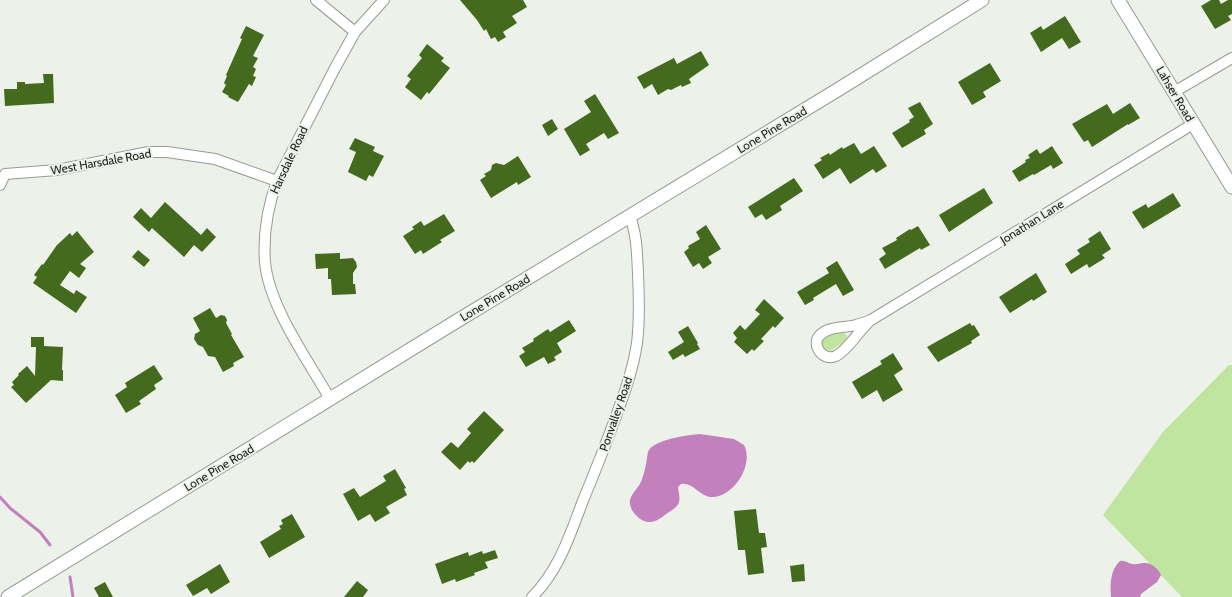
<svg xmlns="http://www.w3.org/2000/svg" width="1232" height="597" font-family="Cabin,sans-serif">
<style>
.green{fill:#bfe5a1}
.water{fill:#c280bc}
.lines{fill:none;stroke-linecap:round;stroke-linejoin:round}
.stream{stroke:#c280bc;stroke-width:3}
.building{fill:#446a1d}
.minor-casing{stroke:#979b94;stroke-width:12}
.tertiary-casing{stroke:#979b94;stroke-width:15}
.minor{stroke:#fff;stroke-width:10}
.tertiary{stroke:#fff;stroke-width:13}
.labels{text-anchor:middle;stroke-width:4;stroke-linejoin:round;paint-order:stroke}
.street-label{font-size:12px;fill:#222321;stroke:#ecf1ea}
</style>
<rect width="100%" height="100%" fill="#ecf1ea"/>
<g class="green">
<path d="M843,333L846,334L847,338L842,343L830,351L824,350L821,344L823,339L830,334Z"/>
<path d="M1229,365H1232V597H1182L1103,515L1163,432Z"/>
</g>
<g class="water">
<path d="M700,434L734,439L744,445C754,464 735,495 714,497C701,499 694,482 681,484L678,487C680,501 682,504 669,512C663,516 657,522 650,522C640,523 628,509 630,500C632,492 640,487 642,479C644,474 645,469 646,464C648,457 646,450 653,446C665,438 687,435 700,434Z"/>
<path d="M1120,561C1126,560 1128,564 1133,564C1136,565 1140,563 1143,563C1151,562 1158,568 1161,575L1157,582L1141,594L1140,597H1111C1110,585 1110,570 1120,561Z"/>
</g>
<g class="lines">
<g class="stream">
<path d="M0,497L10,508L40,532L50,545"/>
<path d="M70,577L73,597"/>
</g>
</g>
<g class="building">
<path d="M460,0H523L527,7L512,16L517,23L503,32L506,37L498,42L495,37L491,39L486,29L484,31L477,20Z"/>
<path d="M1211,0H1219L1221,4L1228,0H1232V14L1228,16L1231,20L1215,29L1201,6Z"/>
<path d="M1065,16L1081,42L1069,49L1062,38L1041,52L1030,33L1041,26L1043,30Z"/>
<path d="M246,26L264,35L253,56L258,58L253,67L256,69L253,76L256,77L252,86L249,84L238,102L228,97L229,96L222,92L226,85L224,83L227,76L226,75L242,39L240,38Z"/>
<path d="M427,44L444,58L441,61L450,68L429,94L427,92L421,100L405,87L411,79L407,76L422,58L419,55Z"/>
<path d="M701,51L709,65L689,79L691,83L682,87L681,85L671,90L668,89L658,95L652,84L644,89L637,77L674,58L677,64Z"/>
<path d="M990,63L1001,81L983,92L986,97L972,105L958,82Z"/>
<path d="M43,74H53L54,103L5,106L4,89H17V82H25V84L44,83Z"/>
<path d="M595,94L619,133L608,139L604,133L586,144L590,150L580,156L564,129L591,112L584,101Z"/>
<path d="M920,102L933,124L924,130L926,134L902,148L892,133L910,122L909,120L914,117L908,108Z"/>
<path d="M1130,103L1140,118L1128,125V124L1092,147L1088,140L1084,142L1072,124L1107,104L1113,114Z"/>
<path d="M552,119L558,129L548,136L542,125Z"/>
<path d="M355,138L375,147L373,151L384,156L373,177L369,175L366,181L348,172L356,152L349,149Z"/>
<path d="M854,143L861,154L874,146L887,166L876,173L873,169L850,184L840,168L823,179L814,165L822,160L820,158L829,153L830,155L842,147L843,149Z"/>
<path d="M1052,146L1063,163L1053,169L1051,165L1034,175L1033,174L1019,182L1012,171L1026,162L1025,160L1030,158L1028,155L1037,149L1040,154Z"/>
<path d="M518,156L531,177L518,185L517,182L491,198L480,180L486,176L484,174L491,170L492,165L496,163L504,165Z"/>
<path d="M794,178L803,191L780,206L782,210L766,220L762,214L755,218L748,207Z"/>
<path d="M984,188L993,203L949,232L939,215Z"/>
<path d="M1173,193L1181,206L1143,229L1132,212L1146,204L1148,208Z"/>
<path d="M165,202L201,235L207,228L216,237L202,252L194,245L184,257L152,228L149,232L133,217L141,208L151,218Z"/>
<path d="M444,214L455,231L440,240L442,242L423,254L421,250L415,254L403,236L414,229L412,227L421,221L424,226Z"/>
<path d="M706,225L721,249L708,257L712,263L703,269L699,263L693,267L684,252L689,248L688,246L700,239L696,232Z"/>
<path d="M918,226L930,245L921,250L920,248L885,269L879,259L886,254L882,248L897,240L896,238L910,229L911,230Z"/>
<path d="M77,231L94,252L80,264L86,268L79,278L70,271L60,285L74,294L76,290L87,297L76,313L33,283L37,277L34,275L42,264L43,265L57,245L70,233L72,236Z"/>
<path d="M1100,231L1111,249L1102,255L1105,258L1089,268L1087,264L1071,274L1065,264L1080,254L1077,250L1090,242L1088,239Z"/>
<path d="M138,250L150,260L144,267L132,257Z"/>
<path d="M340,253V259L353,258L356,262L357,267L353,273V284H355L356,294L332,295L331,279H328V268L316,269L315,254Z"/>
<path d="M837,261L854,290L843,296L836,284L813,298L814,300L805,305L797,292L829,273L826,268Z"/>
<path d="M1036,273L1047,292L1033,301L1032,299L1010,313L999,297Z"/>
<path d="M764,299L784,318L775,328L773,326L761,339L764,341L754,351L752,349L747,354L734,342L737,338L733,333L740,325L745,330L760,314L755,310Z"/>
<path d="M210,308L216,318L221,315L225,316L227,320L226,323L232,334L231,335L244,357L233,363L234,366L223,372L215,357L208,356L203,347L198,345L194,339L195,334L200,331L193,318Z"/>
<path d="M569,320L576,331L557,343L562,352L554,357L556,360L548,364L544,357L526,367L519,356L525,352L522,348L534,341L533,339L548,329L550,332Z"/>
<path d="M970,323L972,326L974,325L980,335L971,341L972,343L938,362L927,347Z"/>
<path d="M688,326L698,343L697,344L700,349L685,357L683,354L673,360L668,352L684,342L678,332Z"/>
<path d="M31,337H44V346L63,347L62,370H63V381L51,380L26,403L11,387L14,385L12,382L19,375L18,374L27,366L35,376L36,347H31Z"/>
<path d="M893,353L903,369L894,375L903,390L883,402L877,390L862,399L852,382L882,364L880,361Z"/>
<path d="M154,365L163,379L154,385L156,389L139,401L141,404L126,413L115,395L127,387L125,383Z"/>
<path d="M484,411L504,430L474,463L472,461L470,463L468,461L460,470L441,452L451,442L458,448L471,433L467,429Z"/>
<path d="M395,469L406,488L404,489L407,495L386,507L390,513L375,522L370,514L358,521L343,494L354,488L360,497L386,481L383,476Z"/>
<path d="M756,509L759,533H765L767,547L761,548L764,573L748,575L745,550H738L734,511Z"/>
<path d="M292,514L305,537L269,558L260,542L281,529L279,526L283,524L281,520Z"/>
<path d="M495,550L498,558L485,562L488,568L474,573L475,575L456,582L455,579L442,584L435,564L468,552L469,556L482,551L483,554Z"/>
<path d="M220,564L230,582L211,594L207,588L193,596L186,585Z"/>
<path d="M804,564L805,581L792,582L790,566Z"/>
<path d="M357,581L368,590L363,597H344Z"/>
<path d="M105,582L113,597H99L94,588Z"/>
</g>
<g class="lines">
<g class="minor-casing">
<g id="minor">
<path d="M316,0L355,32"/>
<path d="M1174,92L1232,58"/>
<path d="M0,185L5,174L57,170L149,152H167L215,159L277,181"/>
<path d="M871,320C859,330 848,350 836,356C822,362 811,344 820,335C829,326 845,328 856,325C861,324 866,322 871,320L1193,124"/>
<path d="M330,399C308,360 269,307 265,262C263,235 268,206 277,181L335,68L355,32L384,0"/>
<path d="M532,597C559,571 571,532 584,498C595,472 605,446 615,419C624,394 633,370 637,343C640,320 639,296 638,273C637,254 637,235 630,217"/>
</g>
</g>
<g class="tertiary-casing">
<g id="tertiary">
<path d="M1118,0L1232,187"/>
<path d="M8,597L452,324L839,89L982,0"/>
</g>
</g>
<use href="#minor" class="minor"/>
<use href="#tertiary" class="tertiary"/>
</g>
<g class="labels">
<g class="street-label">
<text transform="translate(1175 94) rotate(59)" y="4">Lahser Road</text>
<text transform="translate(772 130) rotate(-31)" y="4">Lone Pine Road</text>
<text transform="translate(289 160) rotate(-65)" y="4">Harsdale Road</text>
<text transform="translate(101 162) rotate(-10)" y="4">West Harsdale Road</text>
<text transform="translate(1032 222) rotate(-32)" y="4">Jonathan Lane</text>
<text transform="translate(495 298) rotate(-31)" y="4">Lone Pine Road</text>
<text transform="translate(616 414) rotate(-71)" y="4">Ponvalley Road</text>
<text transform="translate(219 468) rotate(-31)" y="4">Lone Pine Road</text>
</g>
</g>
</svg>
